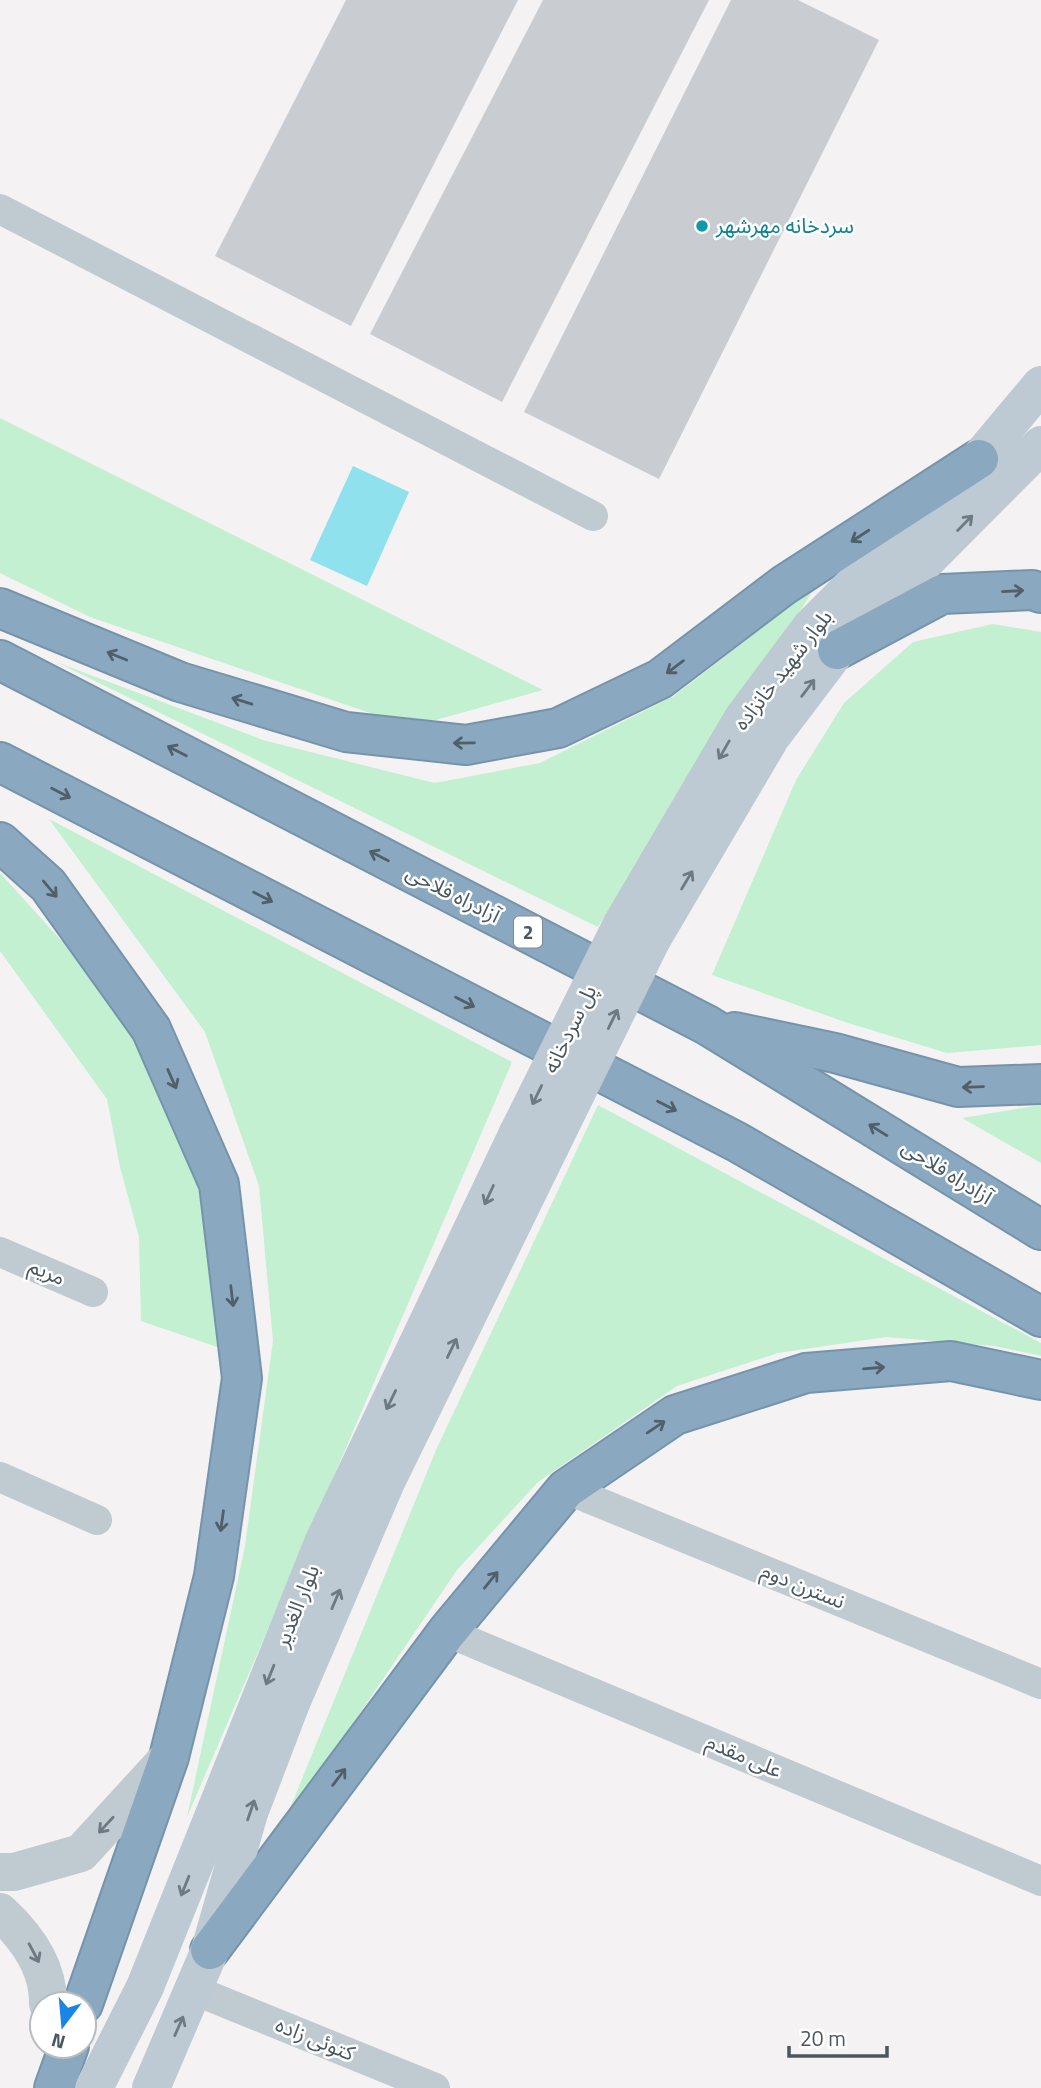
<svg xmlns="http://www.w3.org/2000/svg" width="1041" height="2088" font-family="'Titillium Web','Noto Sans Arabic',sans-serif">
<style>
.green{fill:#c2f0d0}
.water{fill:#8fe1ed}
.building{fill:#c9cdd1}
.lines{fill:none;stroke-linecap:round;stroke-linejoin:round}
.motorway-casing{stroke:#7594ac;stroke-width:42}
.minor{stroke:#c0cad1;stroke-width:30}
.tertiary{stroke:#c0cad1;stroke-width:38}
.secondary{stroke:#becad3;stroke-width:38}
.motorway{stroke:#8aa9c0;stroke-width:38}
.secondary-bridge{stroke:#becad3;stroke-width:38}
.oneway{stroke:#6c7a82}
.oneway2{stroke:#505f6a}
.oneway3{stroke:#6d7a82}
.culture-dot{fill:#0f9aa8;stroke:#fff;stroke-width:2.5}
.labels{text-anchor:middle;stroke-width:5;stroke-linejoin:round;paint-order:stroke}
.shield{fill:#fff;stroke:#808990;stroke-width:2}
.shield-label{font-size:19px;font-weight:bold;fill:#495760}
.culture-label{font-size:21px;fill:#0d838f;stroke:#fff;text-anchor:start}
.street-label{font-size:21px;fill:#495760;stroke:#fff}
</style>
<rect width="100%" height="100%" fill="#f4f2f2"/>
<g class="green">
<path d="M0,418L543,690L411,727L90,617L0,573Z"/>
<path d="M816,586L598,927L56,662L263,740L435,783L540,763L674,696Z"/>
<path d="M993,624L1041,632V1045L947,1053L848,1023L712,975L796,780L844,703L913,642Z"/>
<path d="M49,819L512,1062L187,1817L245,1546L273,1341L259,1186L205,1032Z"/>
<path d="M0,873L76,957L143,1051L192,1157L214,1253L223,1349L141,1321L139,1237L120,1167L107,1099L0,951Z"/>
<path d="M598,1105L1041,1343V1356L995,1346L886,1337L778,1353L677,1386L538,1482L457,1570L282,1828L436,1450Z"/>
<path d="M1041,1105V1163L962,1118Z"/>
</g>
<path class="water" d="M353,466L409,492L367,586L310,560Z"/>
<g class="building">
<path d="M346,0H518L351,326L215,256Z"/>
<path d="M543,0H709L502,402L370,334Z"/>
<path d="M731,0H798L879,40L659,479L524,412Z"/>
</g>
<g class="lines">
<g class="motorway-casing">
<g id="motorway">
<path d="M0,608L180,682L346,732L466,745L558,728L660,679L784,585L979,459"/>
<path d="M837,650L942,594L1032,590L1041,593"/>
<path d="M0,660L707,1025L1041,1230"/>
<path d="M0,762L737,1142L1041,1317"/>
<path d="M0,842L48,885L151,1029L219,1184L242,1378L214,1576L169,1757L83,2004"/>
<path d="M735,1032L835,1053L958,1087L1041,1084"/>
<path d="M210,1950L447,1632L566,1489L675,1415L806,1373L951,1361L1041,1380"/>
<path d="M54,2088L69,2046"/>
</g>
</g>
<g class="minor">
<path d="M0,209L593,516"/>
<path d="M0,1252L93,1292"/>
<path d="M0,1477L97,1520"/>
<path d="M566,1489L1041,1684"/>
<path d="M447,1632L1041,1881"/>
<path d="M194,1990L435,2088"/>
</g>
<g class="tertiary">
<path d="M0,1872H14L81,1853L169,1757"/>
<path d="M0,1912C26,1936 49,1968 48,2004"/>
</g>
<g class="secondary">
<path d="M622,924L743,718L811,627L979,459L1041,385"/>
<path d="M652,939L771,737L837,650L1041,445"/>
<path d="M94,2088L145,1987L323,1543L518,1133"/>
<path d="M151,2088L210,1950L249,1813L291,1703L386,1482L550,1147"/>
</g>
<use href="#motorway" class="motorway"/>
<g class="secondary-bridge">
<path d="M518,1133L622,924"/>
<path d="M550,1147L652,939"/>
</g>
</g>
<defs><path id="oneway-shaft" d="M-6 0H5M1.5-3L5.5 0L1.5 3" fill="none" stroke-width="1.6" stroke-linecap="round" stroke-linejoin="round" transform="scale(1.75)"/></defs>
<g class="oneway">
<use href="#oneway-shaft" transform="translate(965 523) rotate(-45)"/>
<use href="#oneway-shaft" transform="translate(808 688) rotate(-53)"/>
<use href="#oneway-shaft" transform="translate(724 750) rotate(120)"/>
<use href="#oneway-shaft" transform="translate(687 880) rotate(-59)"/>
<use href="#oneway-shaft" transform="translate(613 1019) rotate(-64)"/>
<use href="#oneway-shaft" transform="translate(537 1095) rotate(116)"/>
<use href="#oneway-shaft" transform="translate(489 1195) rotate(115)"/>
<use href="#oneway-shaft" transform="translate(452 1348) rotate(-64)"/>
<use href="#oneway-shaft" transform="translate(391 1400) rotate(116)"/>
<use href="#oneway-shaft" transform="translate(336 1599) rotate(-67)"/>
<use href="#oneway-shaft" transform="translate(270 1675) rotate(112)"/>
<use href="#oneway-shaft" transform="translate(251 1810) rotate(-71)"/>
<use href="#oneway-shaft" transform="translate(185 1886) rotate(112)"/>
<use href="#oneway-shaft" transform="translate(179 2026) rotate(-66)"/>
</g>
<g class="oneway2">
<use href="#oneway-shaft" transform="translate(860 536) rotate(147)"/>
<use href="#oneway-shaft" transform="translate(1013 591) rotate(-3)"/>
<use href="#oneway-shaft" transform="translate(117 656) rotate(-158)"/>
<use href="#oneway-shaft" transform="translate(675 667) rotate(143)"/>
<use href="#oneway-shaft" transform="translate(242 701) rotate(-163)"/>
<use href="#oneway-shaft" transform="translate(464 743) rotate(179)"/>
<use href="#oneway-shaft" transform="translate(177 751) rotate(-153)"/>
<use href="#oneway-shaft" transform="translate(61 793) rotate(27)"/>
<use href="#oneway-shaft" transform="translate(379 856) rotate(-153)"/>
<use href="#oneway-shaft" transform="translate(50 889) rotate(50)"/>
<use href="#oneway-shaft" transform="translate(263 897) rotate(27)"/>
<use href="#oneway-shaft" transform="translate(465 1002) rotate(27)"/>
<use href="#oneway-shaft" transform="translate(172 1079) rotate(66)"/>
<use href="#oneway-shaft" transform="translate(973 1087) rotate(178)"/>
<use href="#oneway-shaft" transform="translate(667 1106) rotate(27)"/>
<use href="#oneway-shaft" transform="translate(878 1130) rotate(-148)"/>
<use href="#oneway-shaft" transform="translate(232 1296) rotate(83)"/>
<use href="#oneway-shaft" transform="translate(874 1368) rotate(-5)"/>
<use href="#oneway-shaft" transform="translate(656 1427) rotate(-34)"/>
<use href="#oneway-shaft" transform="translate(222 1521) rotate(98)"/>
<use href="#oneway-shaft" transform="translate(491 1580) rotate(-51)"/>
<use href="#oneway-shaft" transform="translate(339 1777) rotate(-53)"/>
</g>
<g class="oneway3">
<use href="#oneway-shaft" transform="translate(106 1825) rotate(133)"/>
<use href="#oneway-shaft" transform="translate(34 1953) rotate(62)"/>
</g>
<circle class="culture-dot" cx="702" cy="226" r="7"/>
<g class="labels">
<rect class="shield" x="514" y="916.5" width="28" height="31" rx="5"/>
<g class="shield-label">
<text x="528" y="939">2</text>
</g>
<g class="culture-label">
<text x="716" y="233">سردخانه مهرشهر</text>
</g>
<g class="street-label">
<text transform="translate(783 670) rotate(-52)" y="7">بلوار شهید خانزاده</text>
<text transform="translate(453 894) rotate(27)" y="7">آزادراه فلاحی</text>
<text transform="translate(570 1029) rotate(-64)" y="7">پل سردخانه</text>
<text transform="translate(947 1172) rotate(32)" y="7">آزادراه فلاحی</text>
<text transform="translate(47 1272) rotate(23)" y="7">مریم</text>
<text transform="translate(803 1586) rotate(22)" y="7">نسترن دوم</text>
<text transform="translate(297 1606) rotate(-68)" y="7">بلوار الغدیر</text>
<text transform="translate(744 1756) rotate(23)" y="7">علی مقدم</text>
<text transform="translate(315 2039) rotate(22)" y="7">کتوئی‌ زاده</text>
</g>
</g>
<g transform="translate(63 2025) rotate(196)"><circle r="33" fill="#ffffff" stroke="#b6bcbf" stroke-width="2"/>
<path d="M0-5L12 26L0 18L-12 26Z" fill="#1a85e5"/>
<text y="-10" font-size="19" font-weight="bold" text-anchor="middle" fill="#495760">N</text>
</g>
<path d="M789 2046v10h98v-10" fill="none" stroke="#495760" stroke-width="3.5"/>
<text x="800" y="2046" font-size="21" fill="#495760" stroke="#ffffff" stroke-width="5" paint-order="stroke">20 m</text>
</svg>
